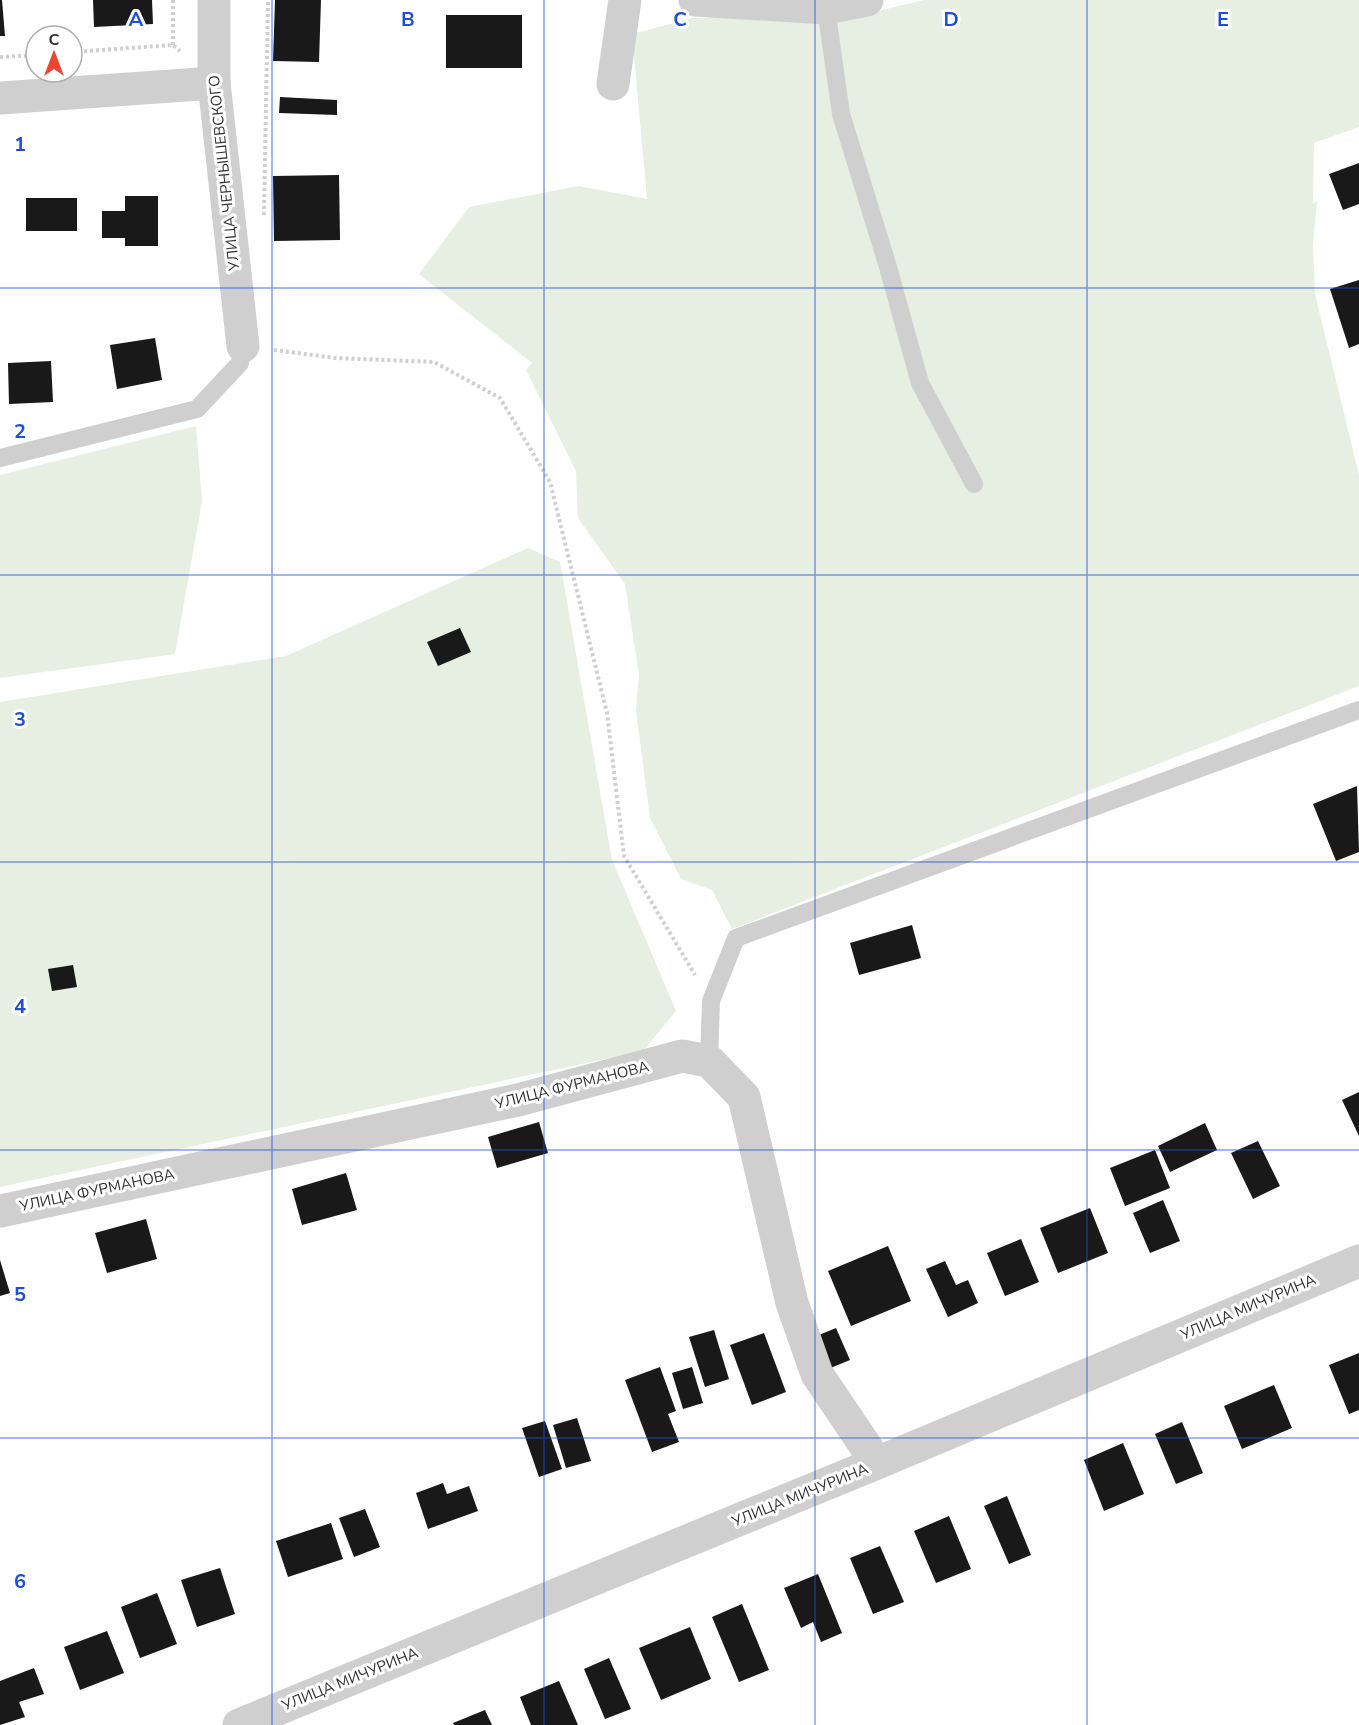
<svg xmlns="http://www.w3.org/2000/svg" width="1359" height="1725" font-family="'Nunito Sans',sans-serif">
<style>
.green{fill:#e6efe1}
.building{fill:#191919}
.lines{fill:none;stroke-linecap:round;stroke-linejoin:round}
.path{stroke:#cfcfcf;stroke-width:4;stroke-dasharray:3 3;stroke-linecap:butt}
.lane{stroke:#cfcfcf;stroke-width:18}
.street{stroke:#cfcfcf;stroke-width:33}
.grid{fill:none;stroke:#1d4ed8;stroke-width:1.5;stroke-opacity:0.55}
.labels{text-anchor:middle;stroke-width:6;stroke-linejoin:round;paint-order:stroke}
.street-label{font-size:15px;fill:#323232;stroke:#fff}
.grid-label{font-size:20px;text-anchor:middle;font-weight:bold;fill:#1d4ed8;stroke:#fff;stroke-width:6;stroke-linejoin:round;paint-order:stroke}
</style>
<rect width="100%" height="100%" fill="#fff"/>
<g class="green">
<path d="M924,0H1359V127L1314,143L1313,204L1317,201L1313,246L1315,294L1359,475V686L732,929L712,890L681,879L650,818L636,711L639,675L625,584L578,518L576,471L526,370L532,363L419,274L469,207L579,186L647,199L632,34L693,18L874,12Z"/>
<path d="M196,426L202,501L175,654L0,678V475Z"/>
<path d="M528,548L560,562L612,860L676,1011L643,1051L0,1187V702L286,656Z"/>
</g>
<g class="building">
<path d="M0,0H2L5,36H0Z"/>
<path d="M93,0H152L153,24L94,27Z"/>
<path d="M275,0H321L319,62L273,61Z"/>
<rect x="446" y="15" width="76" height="53"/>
<path d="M280,97L337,100V115L279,113Z"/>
<path d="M1359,163V204L1343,210L1329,174Z"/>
<path d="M339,175L340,240L274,241L273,176Z"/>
<path d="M125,196H158V246H125V238H102V211H125Z"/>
<rect x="26" y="198" width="51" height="33"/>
<path d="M1359,280V344L1349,348L1330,289Z"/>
<path d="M155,338L162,380L117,389L110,345Z"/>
<path d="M51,361L53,402L9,404L8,363Z"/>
<path d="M460,628L471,652L438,666L427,642Z"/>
<path d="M1357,786L1359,852L1336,861L1313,804Z"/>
<path d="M912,925L921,958L859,975L850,943Z"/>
<path d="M73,965L77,987L52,991L48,969Z"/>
<path d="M1359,1092V1136L1342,1100Z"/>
<path d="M539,1122L548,1153L497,1168L488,1137Z"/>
<path d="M1205,1123L1217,1150L1170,1172L1158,1146Z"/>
<path d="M1258,1141L1280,1186L1253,1199L1231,1153Z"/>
<path d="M1155,1150L1170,1188L1125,1206L1110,1168Z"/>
<path d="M346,1173L357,1210L302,1225L292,1189Z"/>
<path d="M1163,1200L1180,1241L1150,1253L1133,1213Z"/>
<path d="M1090,1208L1108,1253L1058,1273L1040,1228Z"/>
<path d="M146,1219L157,1259L107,1273L95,1233Z"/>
<path d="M1021,1239L1039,1282L1005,1296L987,1253Z"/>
<path d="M888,1246L911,1301L851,1326L828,1271Z"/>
<path d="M0,1260L10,1293L0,1296Z"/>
<path d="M945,1261L956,1285L968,1280L978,1303L948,1317L926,1269Z"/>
<path d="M836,1328L850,1360L828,1369L814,1337Z"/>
<path d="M714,1330L729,1379L705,1387L689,1337Z"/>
<path d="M764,1333L786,1392L752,1405L730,1345Z"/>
<path d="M1359,1353V1410L1349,1414L1329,1365Z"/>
<path d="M660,1367L676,1411L668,1414L679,1442L652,1452L625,1380Z"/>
<path d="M692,1367L703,1403L683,1409L672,1373Z"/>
<path d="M1274,1385L1292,1428L1242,1449L1224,1406Z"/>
<path d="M577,1418L591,1461L566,1468L553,1425Z"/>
<path d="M545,1421L562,1469L539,1477L522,1428Z"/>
<path d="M1182,1422L1203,1473L1176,1484L1155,1434Z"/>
<path d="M1123,1443L1144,1494L1104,1511L1084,1460Z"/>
<path d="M443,1483L447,1494L469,1486L478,1511L428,1529L416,1493Z"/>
<path d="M1007,1496L1031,1555L1009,1564L984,1506Z"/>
<path d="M365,1509L380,1547L354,1557L339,1518Z"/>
<path d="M949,1516L971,1569L936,1583L914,1531Z"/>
<path d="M331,1523L343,1559L288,1577L276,1541Z"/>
<path d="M880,1546L904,1602L873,1614L850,1558Z"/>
<path d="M220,1568L235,1614L197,1627L181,1580Z"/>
<path d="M818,1574L842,1633L821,1642L813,1622L801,1628L784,1588Z"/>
<path d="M157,1593L177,1644L140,1658L121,1607Z"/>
<path d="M742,1604L769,1670L739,1682L712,1617Z"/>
<path d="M690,1627L711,1679L661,1700L639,1648Z"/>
<path d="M107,1631L124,1673L80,1690L64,1647Z"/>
<path d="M609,1658L631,1709L605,1719L584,1669Z"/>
<path d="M34,1668L44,1694L19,1702L25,1717L0,1725V1681Z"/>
<path d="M559,1681L578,1725H531L520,1697Z"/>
<path d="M485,1710L492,1725H454L453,1723Z"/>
</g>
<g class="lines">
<g class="path">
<path d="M173,45V0"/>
<path d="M72,52L173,45L180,51"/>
<path d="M0,57L36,55"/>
<path d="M264,215L268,0"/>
<path d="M274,350L336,358L434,362L500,398L550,482L607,713L624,856L695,975"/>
</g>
<g class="lane">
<path d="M826,8L841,114L888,267L920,383L974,484"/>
<path d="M0,458L197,409L240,363L243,346"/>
<path d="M709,1061L711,1001L736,938L1359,710"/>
</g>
<g class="street">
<path d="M214,0V83L243,346"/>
<path d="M695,0L826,8L867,0"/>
<path d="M613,84L625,0"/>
<path d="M0,98L214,83"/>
<path d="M0,1211L518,1100L682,1056L709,1061L744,1097L792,1303L817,1374L877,1463"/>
<path d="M239,1725L877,1463L1359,1261"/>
</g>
</g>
<path class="grid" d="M272,0V1725M544,0V1725M815,0V1725M1087,0V1725M0,288H1359M0,575H1359M0,862H1359M0,1150H1359M0,1438H1359"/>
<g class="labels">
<g class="street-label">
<text transform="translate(224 173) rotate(-96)" y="5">УЛИЦА ЧЕРНЫШЕВСКОГО</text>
<text transform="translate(572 1085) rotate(-14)" y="5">УЛИЦА ФУРМАНОВА</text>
<text transform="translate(97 1190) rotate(-12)" y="5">УЛИЦА ФУРМАНОВА</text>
<text transform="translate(1248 1307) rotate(-23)" y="5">УЛИЦА МИЧУРИНА</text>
<text transform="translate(800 1495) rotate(-22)" y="5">УЛИЦА МИЧУРИНА</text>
<text transform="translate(350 1679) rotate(-22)" y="5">УЛИЦА МИЧУРИНА</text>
</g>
</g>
<g class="grid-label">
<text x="136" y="26">A</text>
<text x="408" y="26">B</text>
<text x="680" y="26">C</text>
<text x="951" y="26">D</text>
<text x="1223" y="26">E</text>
<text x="20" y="151">1</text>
<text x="20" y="438">2</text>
<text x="20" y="726">3</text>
<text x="20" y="1013">4</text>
<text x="20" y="1301">5</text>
<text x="20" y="1588">6</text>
</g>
<g transform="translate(54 54)"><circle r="28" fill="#ffffff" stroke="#adadad" stroke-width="1.5"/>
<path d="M0-4.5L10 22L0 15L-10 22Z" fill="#ec4532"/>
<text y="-9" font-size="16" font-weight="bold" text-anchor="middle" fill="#323232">С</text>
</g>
</svg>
